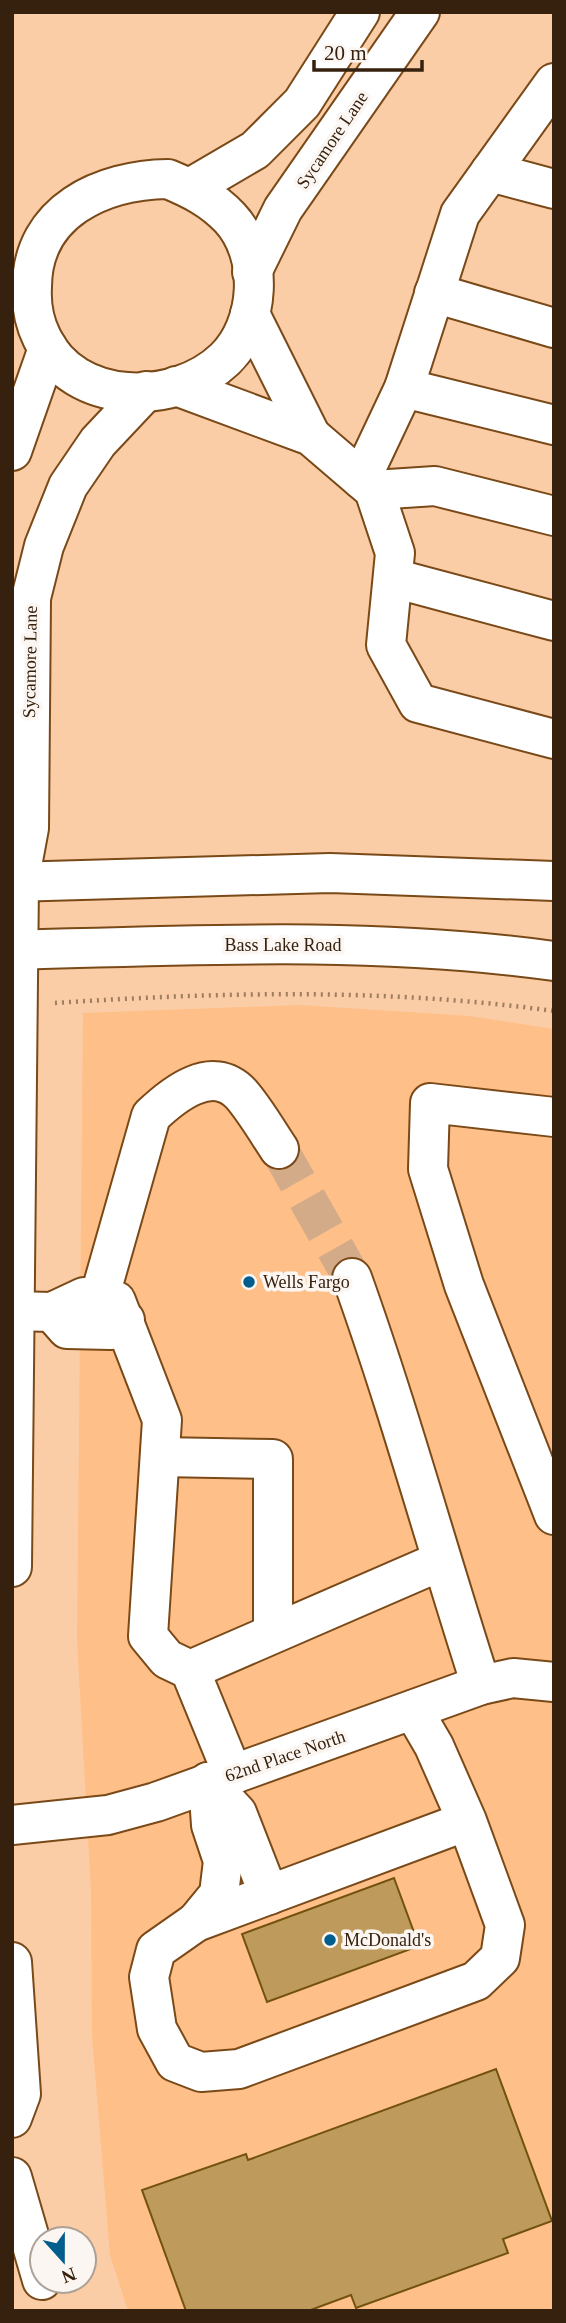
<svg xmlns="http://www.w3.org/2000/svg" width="566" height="2323" font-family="'Times New Roman',serif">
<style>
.built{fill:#febf89}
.building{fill:#be9b5d;stroke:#72520c;stroke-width:2}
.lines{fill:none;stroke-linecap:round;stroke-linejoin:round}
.minor-tunnel{stroke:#d4ab88;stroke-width:38;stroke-dasharray:38 19;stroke-linecap:butt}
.minor-casing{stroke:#7a4918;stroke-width:42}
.major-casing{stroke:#7a4918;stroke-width:42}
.path{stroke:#9e7c5e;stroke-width:4.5;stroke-dasharray:2 5;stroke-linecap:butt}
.minor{stroke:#fff;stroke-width:38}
.major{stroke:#fff;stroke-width:38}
.poi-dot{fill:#005e8e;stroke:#fcf6f2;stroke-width:2.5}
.labels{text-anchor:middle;stroke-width:7;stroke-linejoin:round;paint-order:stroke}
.street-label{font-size:18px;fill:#36210e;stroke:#fcf6f2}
.poi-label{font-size:18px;fill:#36210e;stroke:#fcf6f2;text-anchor:start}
</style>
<rect width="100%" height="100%" fill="#fbcda6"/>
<path class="built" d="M300,1005L470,1016L554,1029V2311H128L110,2255L92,2037L91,1892L77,1640L83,1013Z"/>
<g class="building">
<path d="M394,1878L419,1946L267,2002L242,1934Z"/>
<path d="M496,2069L552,2221L503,2239L508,2253L356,2308L351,2295L308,2311H186L142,2190L246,2154L248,2160Z"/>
</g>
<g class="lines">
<path class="minor-tunnel" d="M279,1149L352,1278"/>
<g class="minor-casing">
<g id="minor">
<path d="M490,172L554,189"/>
<path d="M168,179C192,189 212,199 230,218C265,256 260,325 225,359C175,407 74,406 42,338C34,322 31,304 32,287C32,211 102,180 168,179Z"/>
<path d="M190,188L255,150L302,103L360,12"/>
<path d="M252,272L283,209L420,12"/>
<path d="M434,293L554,328"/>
<path d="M250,314L311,436"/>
<path d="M176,386L311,436L374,490L395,553L386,645L418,703L554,739"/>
<path d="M404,388L460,214L554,83"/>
<path d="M12,451L48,348"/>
<path d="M361,479L404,388L554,425"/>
<path d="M374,490L435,486L554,516"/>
<path d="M393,578L554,621"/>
<path d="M554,1117L430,1103L428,1169L464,1285L554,1515"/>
<path d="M352,1278C400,1412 437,1549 481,1685"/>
<path d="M99,1299L151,1116C173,1095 212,1063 241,1094C255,1110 267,1131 279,1149"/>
<path d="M12,1311L52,1312L84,1297L116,1301L162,1420L148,1636L167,1659L190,1670L233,1775"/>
<path d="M52,1312L67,1329L111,1330L125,1320"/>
<path d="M160,1457L273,1459V1633"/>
<path d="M12,1567L19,882L29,828L31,598L44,546L68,486L98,442L146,391"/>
<path d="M190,1670L441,1561"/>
<path d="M413,1710L434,1746L467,1821L505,1925L500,1958L476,1981L239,2069L201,2072L175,2062L157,2029L149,1977L156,1950L196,1922L467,1821"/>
<path d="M208,1782L237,1813L269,1895"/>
<path d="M12,1825L108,1815L156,1802L481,1685L513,1678L554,1682"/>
<path d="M196,1922L219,1894L223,1861L211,1825L208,1782"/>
<path d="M12,1962L21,2094L12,2118"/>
<path d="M12,2177L42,2280"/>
</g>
</g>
<g class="major-casing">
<g id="major">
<path d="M12,882L330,873L554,881"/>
<path d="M12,950C193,945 374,936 554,961"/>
</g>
</g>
<path class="path" d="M55,1003C222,992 387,988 554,1011"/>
<use href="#minor" class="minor"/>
<use href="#major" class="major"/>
</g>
<g class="poi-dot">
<circle cx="249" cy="1282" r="7"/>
<circle cx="330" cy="1940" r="7"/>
</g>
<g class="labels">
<g class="street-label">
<text transform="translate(332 140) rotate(-56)" y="6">Sycamore Lane</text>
<text transform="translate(30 662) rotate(-89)" y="6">Sycamore Lane</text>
<text x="283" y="951">Bass Lake Road</text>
<text transform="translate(285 1756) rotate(-19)" y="6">62nd Place North</text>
</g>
<g class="poi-label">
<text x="263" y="1288">Wells Fargo</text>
<text x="344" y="1946">McDonald's</text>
</g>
</g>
<rect width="566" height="2323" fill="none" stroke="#36210e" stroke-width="28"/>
<g transform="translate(63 2260) rotate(159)"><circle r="33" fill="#fcf6f2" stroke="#ada197" stroke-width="2"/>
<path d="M0-5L12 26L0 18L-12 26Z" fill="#005e8e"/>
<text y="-10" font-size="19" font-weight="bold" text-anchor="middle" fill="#36210e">N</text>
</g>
<path d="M314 60v10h108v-10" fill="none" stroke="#36210e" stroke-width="3.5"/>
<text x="324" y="60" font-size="21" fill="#36210e" stroke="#fcf6f2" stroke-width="5" paint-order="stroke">20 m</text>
</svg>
